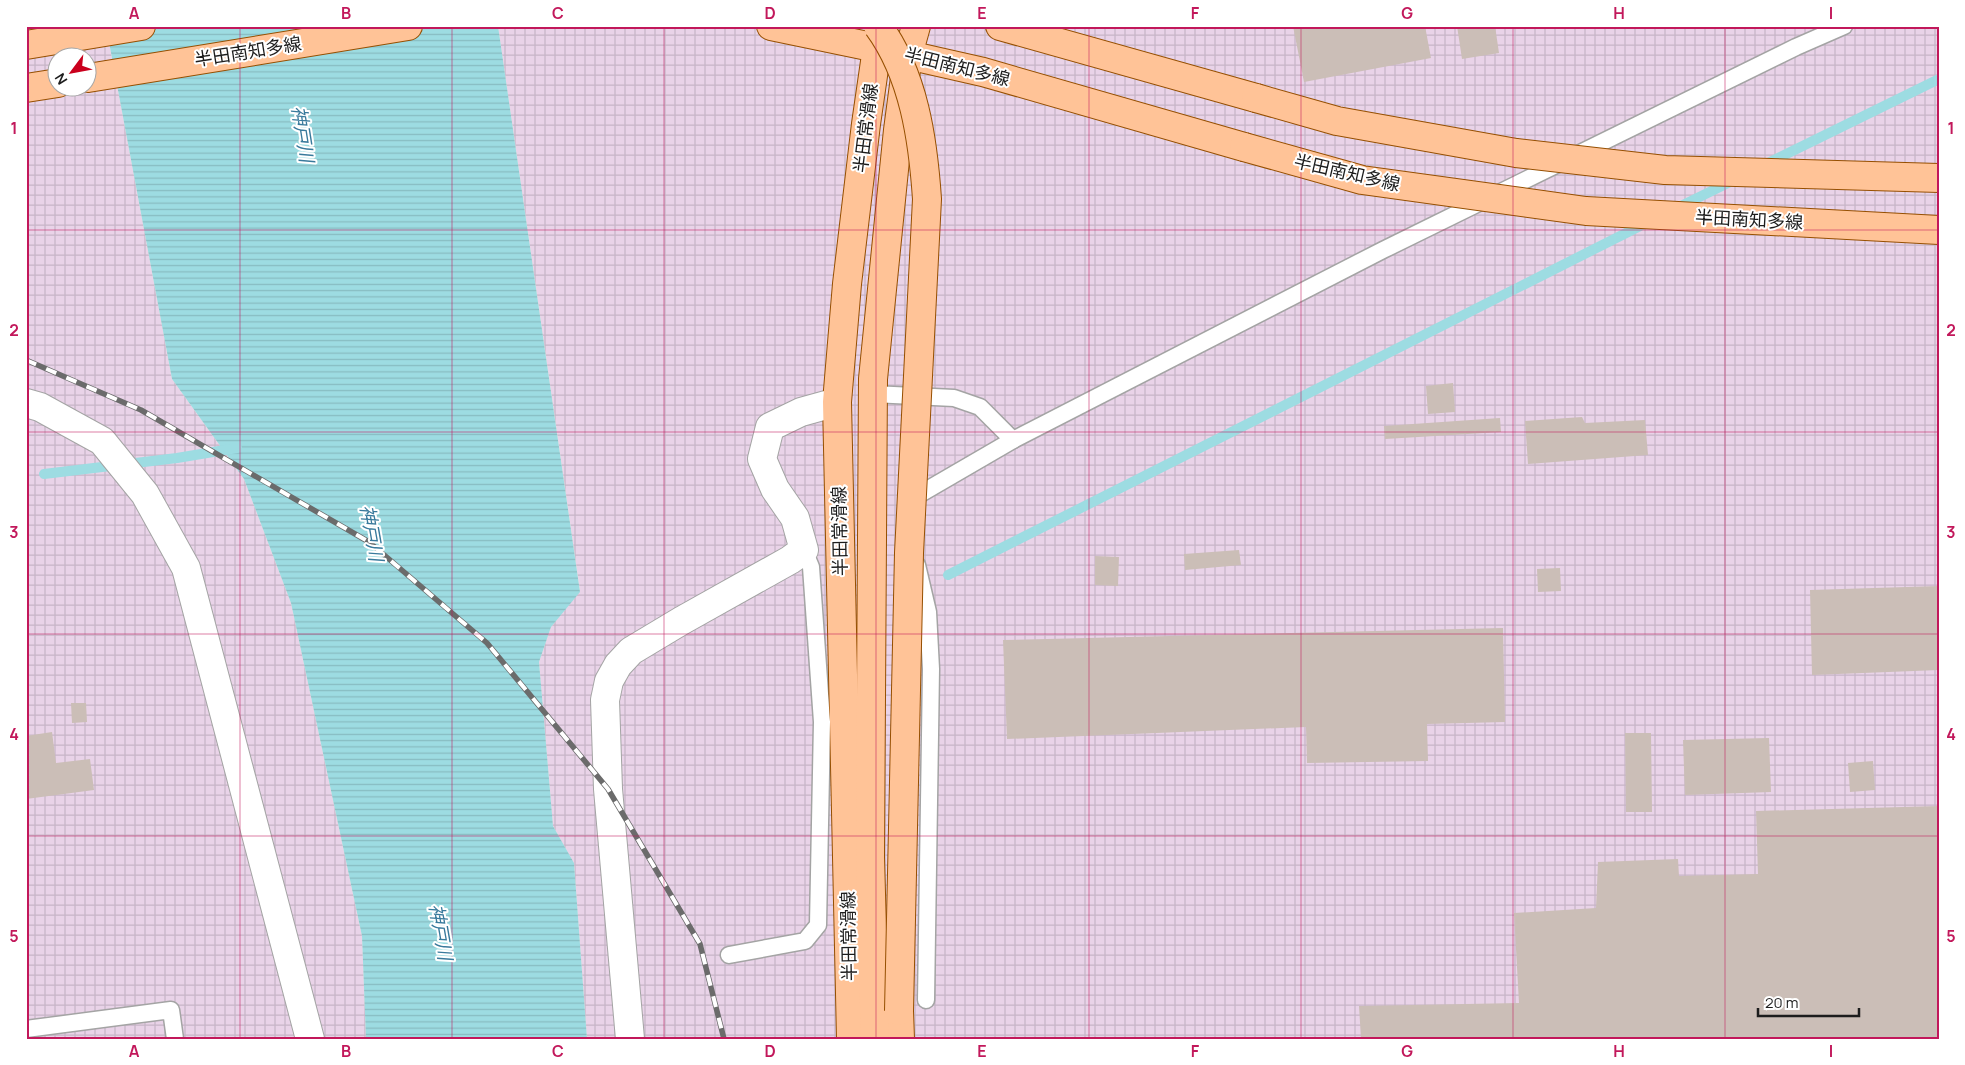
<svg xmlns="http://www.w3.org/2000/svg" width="1965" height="1065" font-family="Manrope,'Noto Sans JP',sans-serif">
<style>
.industrial{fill:url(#industrial-grid);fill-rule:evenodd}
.water{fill:url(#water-rules)}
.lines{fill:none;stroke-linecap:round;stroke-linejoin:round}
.stream{stroke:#9ddce2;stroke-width:10}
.building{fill:#cbbeb7}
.service-casing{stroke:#a4a4a4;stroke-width:19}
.minor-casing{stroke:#a4a4a4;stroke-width:30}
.primary-casing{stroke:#964f00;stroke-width:30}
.service{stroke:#fff;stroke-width:16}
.minor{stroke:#fff;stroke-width:28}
.primary{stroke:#ffc397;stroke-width:28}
.rail-casing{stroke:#6b6b6b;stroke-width:5.5}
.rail{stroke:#fff;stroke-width:4;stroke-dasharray:11;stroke-linecap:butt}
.primary-bridge-casing{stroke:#964f00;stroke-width:30;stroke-linecap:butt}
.primary-bridge{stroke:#ffc397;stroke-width:28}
.grid{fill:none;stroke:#c2185b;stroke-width:1;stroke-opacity:0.55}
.labels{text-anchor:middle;stroke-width:4;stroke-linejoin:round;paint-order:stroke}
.street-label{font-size:18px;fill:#1d1d1d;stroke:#fff}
.water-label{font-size:19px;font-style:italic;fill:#397a9c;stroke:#fff}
.neatline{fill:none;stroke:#c2185b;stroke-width:2}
.grid-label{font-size:16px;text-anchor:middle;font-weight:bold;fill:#c2185b}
</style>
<defs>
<pattern id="industrial-grid" width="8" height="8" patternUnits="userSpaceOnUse" patternTransform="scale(1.25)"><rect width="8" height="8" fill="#e9d3e8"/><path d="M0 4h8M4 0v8" fill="none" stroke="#c7b5c7"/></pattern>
<pattern id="water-rules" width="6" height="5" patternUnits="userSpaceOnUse" patternTransform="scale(1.25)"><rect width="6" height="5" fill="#9ddce2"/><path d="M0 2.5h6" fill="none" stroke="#87bcc1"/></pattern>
</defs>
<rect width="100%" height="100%" fill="#efe9e1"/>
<g class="industrial">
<path d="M26,26H106L172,379L244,479L291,603L362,936L366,1039H26ZM58,58H88V88H58Z"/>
<path d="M498,26H1939V1039H587L574,863L553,826L539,662L551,627L580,591Z"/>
</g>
<path class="water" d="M106,26H498L580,592L551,627L539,662L553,826L574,863L587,1039H366L362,936L291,603L244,479L172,379Z"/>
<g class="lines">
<g class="stream">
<path d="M1764,165L1939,79"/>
<path d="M1677,208L1736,179"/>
<path d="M44,474L177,458L237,448"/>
<path d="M948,575L1648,222"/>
</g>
</g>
<g class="building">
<path d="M1293,26H1425L1431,58L1304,82Z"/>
<path d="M1457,26H1495L1499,53L1462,59Z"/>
<path d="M1453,383L1455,412L1428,414L1426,386Z"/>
<path d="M1582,417L1585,423L1645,420L1648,455L1528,464L1525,421Z"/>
<path d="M1500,418L1501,432L1385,439L1384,426Z"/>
<path d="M1239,550L1241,565L1185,570L1184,554Z"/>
<path d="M1095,556L1119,557L1118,586L1095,585Z"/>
<path d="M1560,568L1561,591L1538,592L1537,569Z"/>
<path d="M1939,586V670L1812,675L1810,590Z"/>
<path d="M1503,628L1505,722L1427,724L1428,761L1307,763L1306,727L1007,739L1003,640Z"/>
<path d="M71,703H86L87,722L72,723Z"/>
<path d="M52,732L56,763L90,759L94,790L26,799V736Z"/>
<path d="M1625,733H1651L1652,812H1626Z"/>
<path d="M1769,738L1771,792L1685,795L1683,740Z"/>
<path d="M1873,761L1875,790L1850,792L1848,763Z"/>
<path d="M1939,806V1039H1361L1359,1006L1519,1003L1514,913L1596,908L1598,862L1678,859L1679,876L1758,874L1756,811Z"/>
</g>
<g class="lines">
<g class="service-casing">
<g id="service">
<path d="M873,394L954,398L980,407L1013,440"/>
<path d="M908,501L1013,440L1383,250L1796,47L1844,26"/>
<path d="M917,565L928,612L931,669L926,1000"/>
<path d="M729,955L805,941L818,925L822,722L811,567L804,550"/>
<path d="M26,1029L171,1010L175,1039"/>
</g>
</g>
<g class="minor-casing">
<g id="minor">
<path d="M26,403L40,407L102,441L145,494L186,568L310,1039"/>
<path d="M630,1039L608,789L605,700L609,681L618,665L631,651L681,621L790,560L804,550L795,518L775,489L762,459L770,427L801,412L837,402"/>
</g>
</g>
<g class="primary-casing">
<g id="primary">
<path d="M771,26L877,48L983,72L1244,147"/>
<path d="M1000,26L1256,98"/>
<path d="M26,45L141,26"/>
<path d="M88,78L408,26"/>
<path d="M26,88L58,83"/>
<path d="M899,1011L900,1039"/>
<path d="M851,1039L837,402L847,284L866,124L877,48L882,26"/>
<path d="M875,1039L870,857L873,379L898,130L908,55L916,26"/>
</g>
</g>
<use href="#service" class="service"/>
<use href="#minor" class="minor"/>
<use href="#primary" class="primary"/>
<g class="rail-casing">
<path id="rail" d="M26,360L141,410L369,542L487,643L608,789L700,944L724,1039"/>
</g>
<use href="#rail" class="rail"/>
<g class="primary-bridge-casing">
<g id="primary-bridge">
<path d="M878,26C914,75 923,140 927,199L909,553L899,1011"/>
<path d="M1256,98L1337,121L1516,153L1665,170L1939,178"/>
<path d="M1244,147L1362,180L1586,211L1939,230"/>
</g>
</g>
<use href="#primary-bridge" class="primary-bridge"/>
</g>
<path class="grid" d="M240,26V1039M452,26V1039M664,26V1039M876,26V1039M1089,26V1039M1301,26V1039M1513,26V1039M1725,26V1039M26,230H1939M26,432H1939M26,634H1939M26,836H1939"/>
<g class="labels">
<g class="street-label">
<text transform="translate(248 52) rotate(-9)" y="6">半田南知多線</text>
<text transform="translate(957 67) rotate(14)" y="6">半田南知多線</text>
<text transform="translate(866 128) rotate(-83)" y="6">半田常滑線</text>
<text transform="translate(1347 173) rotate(13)" y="6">半田南知多線</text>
<text transform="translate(1749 220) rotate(3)" y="6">半田南知多線</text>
<text transform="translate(840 531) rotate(-91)" y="6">半田常滑線</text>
<text transform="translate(849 936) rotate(-91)" y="6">半田常滑線</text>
</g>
<g class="water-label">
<text transform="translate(303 134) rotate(81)" y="7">神戸川</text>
<text transform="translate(372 533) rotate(80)" y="7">神戸川</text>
<text transform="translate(441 932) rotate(80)" y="7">神戸川</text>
</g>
</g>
<rect width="1965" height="1065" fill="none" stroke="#ffffff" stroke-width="55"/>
<g transform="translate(72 72) rotate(238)"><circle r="24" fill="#ffffff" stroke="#a5a5a5"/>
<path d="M0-4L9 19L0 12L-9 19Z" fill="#ca001d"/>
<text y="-8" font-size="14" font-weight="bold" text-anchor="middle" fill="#1d1d1d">N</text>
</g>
<path d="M1758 1008v8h101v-8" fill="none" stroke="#1d1d1d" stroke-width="2.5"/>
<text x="1765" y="1008" font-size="15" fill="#1d1d1d" stroke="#ffffff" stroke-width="4" paint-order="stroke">20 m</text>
<rect x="28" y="28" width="1910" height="1010" class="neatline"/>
<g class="grid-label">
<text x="134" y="19">A</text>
<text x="346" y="19">B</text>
<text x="558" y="19">C</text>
<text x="770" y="19">D</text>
<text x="982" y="19">E</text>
<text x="1195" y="19">F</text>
<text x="1407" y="19">G</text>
<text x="1619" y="19">H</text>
<text x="1831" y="19">I</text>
<text x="14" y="134">1</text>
<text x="1951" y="134">1</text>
<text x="14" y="336">2</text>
<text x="1951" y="336">2</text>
<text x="14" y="538">3</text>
<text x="1951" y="538">3</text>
<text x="14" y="740">4</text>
<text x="1951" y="740">4</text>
<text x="14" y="942">5</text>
<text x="1951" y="942">5</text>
<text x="134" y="1057">A</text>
<text x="346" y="1057">B</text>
<text x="558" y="1057">C</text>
<text x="770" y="1057">D</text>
<text x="982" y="1057">E</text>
<text x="1195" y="1057">F</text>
<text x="1407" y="1057">G</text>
<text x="1619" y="1057">H</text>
<text x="1831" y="1057">I</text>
</g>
</svg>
